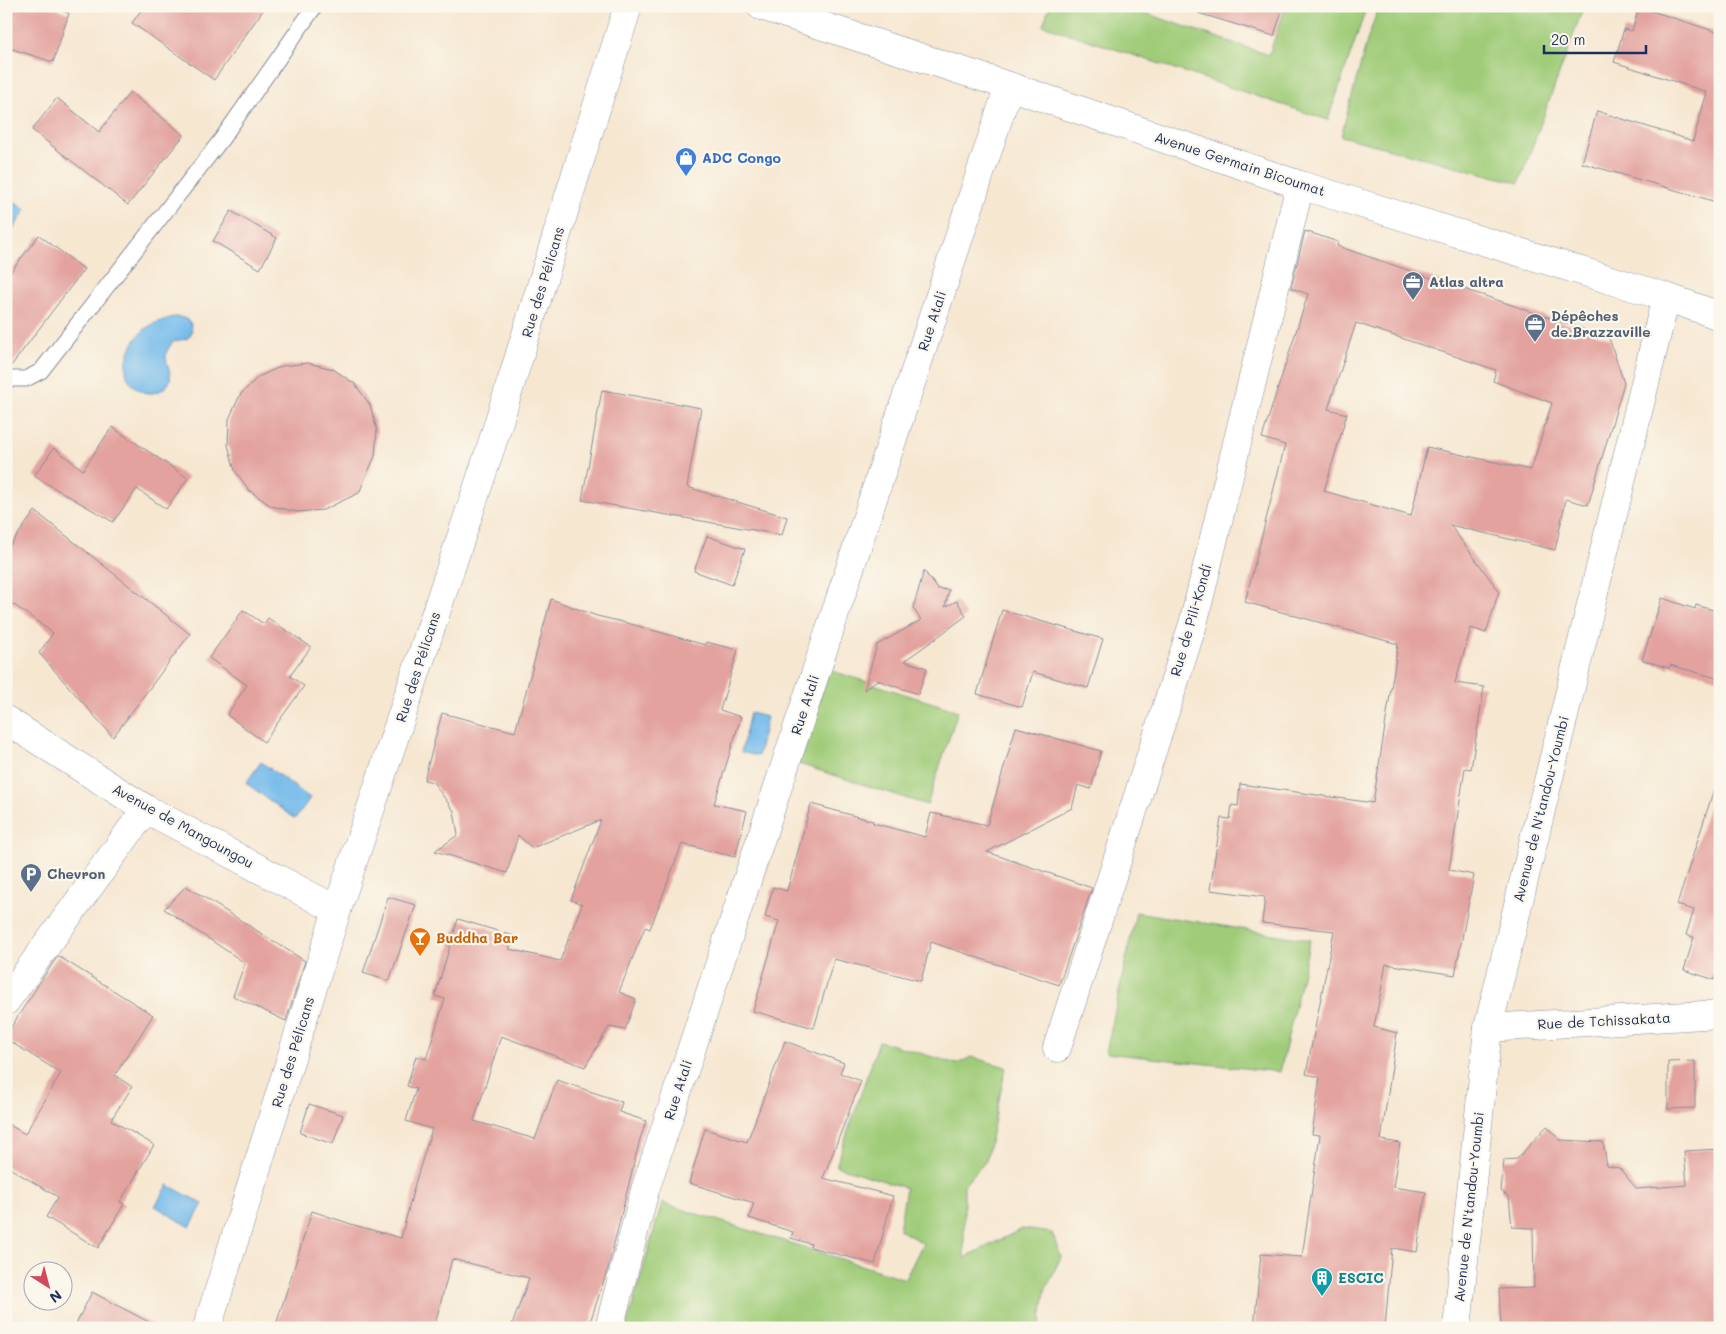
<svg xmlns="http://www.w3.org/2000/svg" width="1726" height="1334" font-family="Mali,sans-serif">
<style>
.green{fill:#a0cc79;stroke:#5e7e6c}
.water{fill:#72baea;stroke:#4674a4}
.building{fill:#e3a29e;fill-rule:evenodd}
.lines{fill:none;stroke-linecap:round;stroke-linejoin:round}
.lane-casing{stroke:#888b98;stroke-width:17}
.street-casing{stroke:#888b98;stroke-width:29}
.secondary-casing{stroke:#888b98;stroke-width:29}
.lane{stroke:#fff;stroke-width:15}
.street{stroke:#fff;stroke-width:28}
.secondary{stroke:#fff;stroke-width:28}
.labels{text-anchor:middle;stroke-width:4.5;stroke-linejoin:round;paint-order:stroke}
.shop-label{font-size:14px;font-weight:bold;fill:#366cbe;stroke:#fbf7ec;text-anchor:start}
.street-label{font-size:14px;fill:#1b2f5e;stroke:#fbf7ec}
.service-label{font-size:14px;font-weight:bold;fill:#4e5e75;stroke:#fbf7ec;text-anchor:start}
.food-label{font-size:14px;font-weight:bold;fill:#c56008;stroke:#fbf7ec;text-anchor:start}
.culture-label{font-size:14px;font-weight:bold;fill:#0d838f;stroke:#fbf7ec;text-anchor:start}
</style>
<rect width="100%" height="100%" fill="#fbf7ec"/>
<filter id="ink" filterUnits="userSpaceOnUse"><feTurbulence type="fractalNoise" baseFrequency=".02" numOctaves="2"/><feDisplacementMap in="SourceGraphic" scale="10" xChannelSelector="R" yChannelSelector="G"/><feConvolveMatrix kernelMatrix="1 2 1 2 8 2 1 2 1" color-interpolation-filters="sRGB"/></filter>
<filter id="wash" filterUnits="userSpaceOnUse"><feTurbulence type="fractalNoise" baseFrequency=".0096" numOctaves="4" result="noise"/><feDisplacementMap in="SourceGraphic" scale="20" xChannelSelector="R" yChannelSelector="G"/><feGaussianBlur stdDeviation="1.12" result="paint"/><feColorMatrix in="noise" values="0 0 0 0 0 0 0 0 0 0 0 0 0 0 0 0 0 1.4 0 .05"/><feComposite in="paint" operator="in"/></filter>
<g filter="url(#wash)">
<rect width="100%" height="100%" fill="#f6e7d1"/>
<g class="green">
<path d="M1050,6H1124L1269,55L1286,6H1367L1328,120L1043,25Z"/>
<path d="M1379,6H1584L1519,183L1341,136L1367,41Z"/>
<path d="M829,670L958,711L927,805L799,764Z"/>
<path d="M1136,912L1310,940L1280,1072L1106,1053Z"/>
<path d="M879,1041L957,1064L971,1057L1006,1067L986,1161L964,1185V1258L1022,1229L1052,1233L1061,1257L1045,1291L1040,1328H626L662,1203L905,1279L923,1243L899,1230L906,1188L836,1166Z"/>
</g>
<g class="water">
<path d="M6,196L26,209L12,231L6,227Z"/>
<path d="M173,317C178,317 185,317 189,321C193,326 193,336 186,339C182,340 178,340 174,341C171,345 167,349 166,354C165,367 178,379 163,389C148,400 127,387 126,370C126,355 133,339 145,329C153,323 163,320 173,317Z"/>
<path d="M750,713L767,717L758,756L741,752Z"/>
<path d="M261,762L310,798L295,819L246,783Z"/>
<path d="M168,1185L203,1204L190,1227L155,1206Z"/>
</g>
<g id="blocks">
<g class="building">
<path d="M6,6H47L69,13L53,62L6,47Z"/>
<path d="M144,6H266L214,80L132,23Z"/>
<path d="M1199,6H1264L1282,11L1274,36L1198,13Z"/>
<path d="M1639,7L1720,33V203L1582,163L1597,111L1693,141L1707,92L1614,62L1624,29L1632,31Z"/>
<path d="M130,92L184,135L128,205L32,130L57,98L99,132Z"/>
<path d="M231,211L277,238L260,269L213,241Z"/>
<path d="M1305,231L1338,242L1337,246L1609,338L1624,383L1588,505L1566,499L1555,550L1450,525L1499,591L1486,633L1471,628L1455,683L1484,687L1471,769L1465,768L1449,870L1474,875L1455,975L1386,964L1374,1027L1397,1033L1381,1140L1400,1143L1393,1187L1426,1192L1417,1252L1392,1248L1385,1328H1254L1261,1254L1302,1257L1320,1135L1312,1134L1320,1077L1306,1074L1334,931L1262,923L1265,897L1210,890L1221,818L1230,819L1232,805L1238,806L1240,784L1373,803L1398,644L1245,602L1285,445L1262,438L1308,294L1291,288ZM1356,323L1496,370L1493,381L1552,403L1531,470L1427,447L1411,516L1324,491L1347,414L1328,409Z"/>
<path d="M39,235L84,269L8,370H6V278Z"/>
<path d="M308,363L333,369L355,384L370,405L377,430L375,456L359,493L323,510L297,512L271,506L250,491L235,471L228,445L229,419L240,395L258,377L282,366Z"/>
<path d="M602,390L701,408L687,487L787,517L782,535L582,500Z"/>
<path d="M112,427L188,478L166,509L137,489L113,522L34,476L54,448L83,470Z"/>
<path d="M35,511L190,634L113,737L39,653L53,633L6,599V551Z"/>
<path d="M707,536L745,549L732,585L694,571Z"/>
<path d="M924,571L938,589L949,590L945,607L957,601L966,616L936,638V640L935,639L904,661L927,668L918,694L877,680L864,690L877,645L921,620L913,608Z"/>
<path d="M1662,598L1695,609L1696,605L1720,612V679L1670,665L1669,668L1642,660Z"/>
<path d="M551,599L597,616L627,623L705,645L706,642L738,650L720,710L741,717L714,804L747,811L735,857L682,844L650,929L645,927L619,992L636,999L625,1030L609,1027L585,1067L501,1036L474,1121L535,1139L557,1080L622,1102L619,1112L646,1121L640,1139L608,1268L588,1328H511L529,1278L452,1259L434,1328H275L312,1211L354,1225L401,1238L416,1180L432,1129L406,1121L416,1089L407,1086L416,1056L426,1059L445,999L435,996L458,919L514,936L509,949L560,961L582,904L571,900L601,820L532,848L518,835L507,873L435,851L458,835L454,811L433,782L424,780L442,713L515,732Z"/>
<path d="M243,610L264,624L268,618L311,647L290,676L304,686L264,742L227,715L247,685L209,658Z"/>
<path d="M1002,610L1103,639L1088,688L1033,672L1022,707L977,694Z"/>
<path d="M1016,727L1101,751L1091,789L1078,785L1072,808L987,852L1092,888L1059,985L931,942L921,981L834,959L814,1028L753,1011L779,921L765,917L773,887L787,891L811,804L873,821V823L925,837L931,813L987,825Z"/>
<path d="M1714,789L1720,790V965L1715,980L1684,970L1694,937L1686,935L1694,910L1677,905Z"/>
<path d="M186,886L305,961L286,1021L233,996L245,963L164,909Z"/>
<path d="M388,897L416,905L389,981L363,973Z"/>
<path d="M58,956L153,1015L115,1075L132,1087L111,1120L154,1145L120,1202L124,1204L98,1248L46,1217L58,1197L6,1166V1123L25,1134L61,1073L6,1039V1035L42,979Z"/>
<path d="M785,1041L844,1063L840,1073L861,1081L823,1178L893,1196L875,1264L810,1247L811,1244L791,1238L793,1232L749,1218L754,1203L689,1183L705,1129L747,1142Z"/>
<path d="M1695,1061V1108L1668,1109V1062Z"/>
<path d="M309,1104L343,1115L333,1144L300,1133Z"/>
<path d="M1547,1126L1560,1140L1603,1142L1607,1166L1619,1168L1637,1189L1687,1185L1684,1151L1720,1149V1328H1501L1499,1289L1534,1288L1533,1228L1512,1227L1509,1197L1501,1191L1504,1160L1517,1159Z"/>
<path d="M92,1292L160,1328H74Z"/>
</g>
</g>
</g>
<g filter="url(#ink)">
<use href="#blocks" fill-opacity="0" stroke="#888b98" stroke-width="1"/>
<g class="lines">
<g class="lane-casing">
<path id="lane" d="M6,379H26L41,371L221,140L315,6"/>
</g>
<g class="street-casing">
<g id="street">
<path d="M6,720L146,809L337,910"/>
<path d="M6,1001L146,809"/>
<path d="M1488,1028L1720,1014"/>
<path d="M1057,1048L1193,624L1300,185"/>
<path d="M207,1328L337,910L490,450L628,6"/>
<path d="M609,1328L645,1190L1009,86"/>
<path d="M1457,1328L1488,1028L1666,297"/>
</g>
</g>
<g class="secondary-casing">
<path id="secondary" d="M761,6L1009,86L1300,185L1666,297L1720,316"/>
</g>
<use href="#lane" class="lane"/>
<use href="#street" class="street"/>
<use href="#secondary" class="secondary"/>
</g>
</g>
<defs>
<g id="shop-pin" transform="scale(1.125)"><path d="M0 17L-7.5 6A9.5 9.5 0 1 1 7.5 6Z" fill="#3f7fe0" stroke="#fbf7ec"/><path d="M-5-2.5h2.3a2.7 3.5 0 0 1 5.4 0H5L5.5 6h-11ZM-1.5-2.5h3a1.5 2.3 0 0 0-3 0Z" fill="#fff"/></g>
<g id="office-pin" transform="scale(1.125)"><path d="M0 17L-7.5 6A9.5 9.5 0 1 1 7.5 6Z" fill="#5c6f8a" stroke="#fbf7ec"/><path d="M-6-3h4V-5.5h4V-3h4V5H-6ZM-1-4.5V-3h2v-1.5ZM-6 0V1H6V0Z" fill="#fff"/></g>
<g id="parking-pin" transform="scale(1.125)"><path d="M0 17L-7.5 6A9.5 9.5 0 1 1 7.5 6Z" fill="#5c6f8a" stroke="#fbf7ec"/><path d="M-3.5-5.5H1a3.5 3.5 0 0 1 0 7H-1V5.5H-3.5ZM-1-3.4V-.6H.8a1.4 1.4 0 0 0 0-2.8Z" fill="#fff"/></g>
<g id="bar-pin" transform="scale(1.125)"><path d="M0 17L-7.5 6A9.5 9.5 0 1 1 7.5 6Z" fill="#e8710a" stroke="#fbf7ec"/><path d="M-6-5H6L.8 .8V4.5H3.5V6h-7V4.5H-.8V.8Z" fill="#fff"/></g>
<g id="building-pin" transform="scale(1.125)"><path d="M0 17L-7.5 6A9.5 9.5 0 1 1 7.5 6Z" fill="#0f9aa8" stroke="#fbf7ec"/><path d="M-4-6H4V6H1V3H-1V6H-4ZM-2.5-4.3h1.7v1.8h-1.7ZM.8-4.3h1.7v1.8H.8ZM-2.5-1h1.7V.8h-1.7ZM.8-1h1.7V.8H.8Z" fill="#fff"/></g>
</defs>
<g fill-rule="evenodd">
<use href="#shop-pin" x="686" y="158"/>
<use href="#office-pin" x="1413" y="282"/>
<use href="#office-pin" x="1535" y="324"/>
<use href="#parking-pin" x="31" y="874"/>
<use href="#bar-pin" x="420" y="938"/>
<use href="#building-pin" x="1322" y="1278"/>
</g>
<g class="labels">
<g class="shop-label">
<text x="702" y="163">ADC Congo</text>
</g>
<g class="street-label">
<text transform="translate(1240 164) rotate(18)" y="5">Avenue Germain Bicoumat</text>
<text transform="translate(543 282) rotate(-73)" y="5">Rue des Pélicans</text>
<text transform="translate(932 321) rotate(-72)" y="5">Rue Atali</text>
<text transform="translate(1191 620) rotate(-74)" y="5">Rue de Pili-Kondi</text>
<text transform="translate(418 667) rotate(-72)" y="5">Rue des Pélicans</text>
<text transform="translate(805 705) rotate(-72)" y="5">Rue Atali</text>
<text transform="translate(1541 809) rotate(-76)" y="5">Avenue de N'tandou-Youmbi</text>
<text transform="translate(183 826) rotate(29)" y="5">Avenue de Mangoungou</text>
<text transform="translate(1604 1021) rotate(-3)" y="5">Rue de Tchissakata</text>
<text transform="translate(293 1052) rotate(-73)" y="5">Rue des Pélicans</text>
<text transform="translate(678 1090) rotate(-72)" y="5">Rue Atali</text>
<text transform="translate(1469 1207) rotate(-84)" y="5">Avenue de N'tandou-Youmbi</text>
</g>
<g class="service-label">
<text x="1429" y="287">Atlas altra</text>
<text x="1551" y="321">Dépêches<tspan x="1551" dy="16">de.Brazzaville</tspan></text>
<text x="47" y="879">Chevron</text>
</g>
<g class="food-label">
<text x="436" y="943">Buddha Bar</text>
</g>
<g class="culture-label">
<text x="1338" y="1283">ESCIC</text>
</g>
</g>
<rect width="1726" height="1334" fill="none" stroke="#fbf7ec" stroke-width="25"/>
<g transform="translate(48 1286) rotate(144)"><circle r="24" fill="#fbf7ec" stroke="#a1a7b3"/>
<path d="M0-4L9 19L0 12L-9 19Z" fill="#d1495b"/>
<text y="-8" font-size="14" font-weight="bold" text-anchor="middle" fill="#1b2f5e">N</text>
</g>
<path d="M1544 45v8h102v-8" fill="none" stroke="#1b2f5e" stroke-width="2.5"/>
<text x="1551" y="45" font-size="15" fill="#1b2f5e" stroke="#fbf7ec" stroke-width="4" paint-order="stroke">20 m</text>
</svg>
